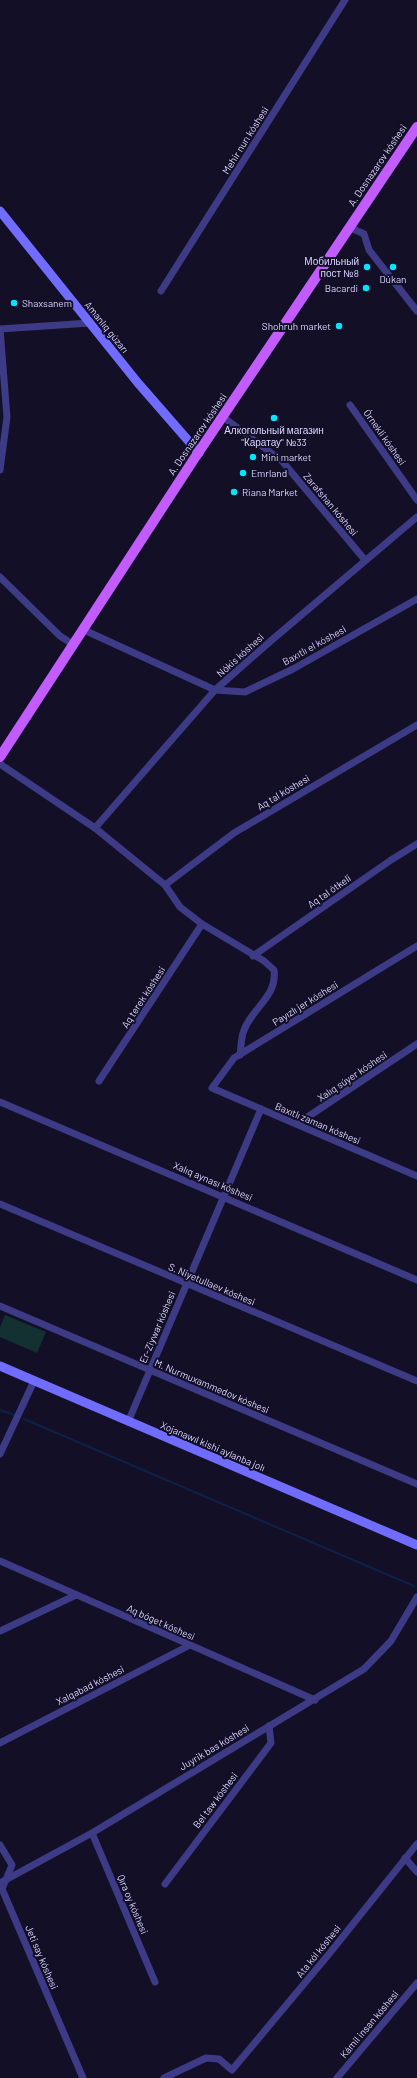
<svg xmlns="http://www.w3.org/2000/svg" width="417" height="2078" font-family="Barlow,sans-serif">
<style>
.green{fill:#123130}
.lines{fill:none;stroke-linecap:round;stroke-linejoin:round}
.stream{stroke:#0c2249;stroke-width:2}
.street{stroke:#3d3a86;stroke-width:7}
.secondary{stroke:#706cff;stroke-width:9}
.primary{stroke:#c25cff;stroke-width:10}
.poi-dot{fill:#01e5ff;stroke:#130f27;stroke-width:1.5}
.labels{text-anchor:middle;stroke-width:4;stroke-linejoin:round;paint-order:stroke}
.street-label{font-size:10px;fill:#dad5ff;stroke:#130f27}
.poi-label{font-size:10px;fill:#dad5ff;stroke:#130f27;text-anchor:start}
</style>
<rect width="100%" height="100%" fill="#130f27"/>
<path class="green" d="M5,1315L46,1332L37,1353L0,1337V1327Z"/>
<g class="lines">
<g class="stream">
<path d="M0,1410L14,1415"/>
<path d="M24,1419L414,1586"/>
</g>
<g class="street">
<path d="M349,227L364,234L369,250L417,311"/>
<path d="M161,291L345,0"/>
<path d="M0,329L90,323"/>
<path d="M350,405L417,500"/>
<path d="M223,417L282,461L365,560"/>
<path d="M0,470L7,417L0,329"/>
<path d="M0,577L60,636L74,645"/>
<path d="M84,630L215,690L245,692L293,669L417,599"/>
<path d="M0,764L95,828L165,885L180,907L202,924L264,961L274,970C278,997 250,1009 243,1033C241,1040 241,1048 240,1055"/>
<path d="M95,828L215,690L273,639L417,517"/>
<path d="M165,885L234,833L417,725"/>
<path d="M417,946L234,1058L212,1088L417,1176"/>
<path d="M253,956L391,860L417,844"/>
<path d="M99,1081L202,924"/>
<path d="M0,1102L417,1280"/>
<path d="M297,1124L417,1044"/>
<path d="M0,1204L417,1381"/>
<path d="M0,1306L417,1484"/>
<path d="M128,1422L261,1109"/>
<path d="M0,1454L34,1381"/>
<path d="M0,1561L315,1700"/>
<path d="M0,1631L76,1595"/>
<path d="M0,1743L190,1645"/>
<path d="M92,1833L155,1982"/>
<path d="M0,1845L12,1865L2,1889L83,2078"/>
<path d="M405,1858L417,1872"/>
<path d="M0,1883L92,1833L364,1669L391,1641L417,1597"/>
<path d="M165,1884L271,1743L269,1726"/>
<path d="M164,2078L206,2058L219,2059L232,2070L329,1954L417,1844"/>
<path d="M337,2078L417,1983"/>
</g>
<g class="secondary">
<path d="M0,211L138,383L199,453"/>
<path d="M0,1366L417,1545"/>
</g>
<path class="primary" d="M0,757L194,459L417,127"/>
</g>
<g class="poi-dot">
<circle cx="367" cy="267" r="4"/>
<circle cx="393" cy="267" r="4"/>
<circle cx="366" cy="288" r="4"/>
<circle cx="14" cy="303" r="4"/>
<circle cx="339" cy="326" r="4"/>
<circle cx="274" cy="418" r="4"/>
<circle cx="253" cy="457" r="4"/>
<circle cx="243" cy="473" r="4"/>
<circle cx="234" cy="492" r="4"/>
</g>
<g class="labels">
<g class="street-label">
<text transform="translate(245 140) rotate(-58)" y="4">Mehir nurı kóshesi</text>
<text transform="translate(377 165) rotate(-56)" y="4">A. Dosnazarov kóshesi</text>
<text transform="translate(107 327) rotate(51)" y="4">Amanlıq gúzarı</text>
<text transform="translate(197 434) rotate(-56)" y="4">A. Dosnazarov kóshesi</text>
<text transform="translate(385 437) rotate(55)" y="4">Órnekli kóshesi</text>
<text transform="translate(331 504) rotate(50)" y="4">Zarafshan kóshesi</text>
<text transform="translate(314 645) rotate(-29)" y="4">Baxıtlı el kóshesi</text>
<text transform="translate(240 655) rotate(-42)" y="4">Nókis kóshesi</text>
<text transform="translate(283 792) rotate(-31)" y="4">Aq tal kóshesi</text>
<text transform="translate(329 891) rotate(-35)" y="4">Aq tal ótkeli</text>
<text transform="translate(143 997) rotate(-57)" y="4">Aq terek kóshesi</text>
<text transform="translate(305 1003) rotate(-32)" y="4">Payızlı jer kóshesi</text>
<text transform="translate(352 1076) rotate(-34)" y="4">Xalıq súyer kóshesi</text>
<text transform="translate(318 1123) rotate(23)" y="4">Baxıtlı zaman kóshesi</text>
<text transform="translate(213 1181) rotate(23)" y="4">Xalıq aynası kóshesi</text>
<text transform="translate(212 1284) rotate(23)" y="4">S. Niyetullaev kóshesi</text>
<text transform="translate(157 1327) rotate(-67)" y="4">Er-Ziywar kóshesi</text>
<text transform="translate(212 1386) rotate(23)" y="4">M. Nurmuxammedov kóshesi</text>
<text transform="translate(213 1446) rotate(23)" y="4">Xojanawıl kishi aylanba jolı</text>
<text transform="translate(161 1622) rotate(24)" y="4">Aq bóget kóshesi</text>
<text transform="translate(90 1685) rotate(-27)" y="4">Xalqabad kóshesi</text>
<text transform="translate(214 1747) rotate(-31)" y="4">Juyrik bas kóshesi</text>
<text transform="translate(215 1800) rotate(-53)" y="4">Bel taw kóshesi</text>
<text transform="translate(133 1904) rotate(67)" y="4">Qıra oy kóshesi</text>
<text transform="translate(318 1951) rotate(-51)" y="4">Ata kól kóshesi</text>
<text transform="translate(42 1957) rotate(67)" y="4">Jeti say kóshesi</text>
<text transform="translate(369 2024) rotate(-50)" y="4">Kámil insan kóshesi</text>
</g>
<g class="poi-label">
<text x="359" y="265" text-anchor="end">Мобильный<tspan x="359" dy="12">пост №8</tspan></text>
<text x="393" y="283" text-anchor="middle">Dúkan</text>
<text x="358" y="292" text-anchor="end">Bacardi</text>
<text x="22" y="307">Shaxsanem</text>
<text x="331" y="330" text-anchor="end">Shohruh market</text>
<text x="274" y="434" text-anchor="middle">Алкогольный магазин<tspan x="274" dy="12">"Каратау" №33</tspan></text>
<text x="261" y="461">Mini market</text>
<text x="251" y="477">Emrland</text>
<text x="242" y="496">Riana Market</text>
</g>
</g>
</svg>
